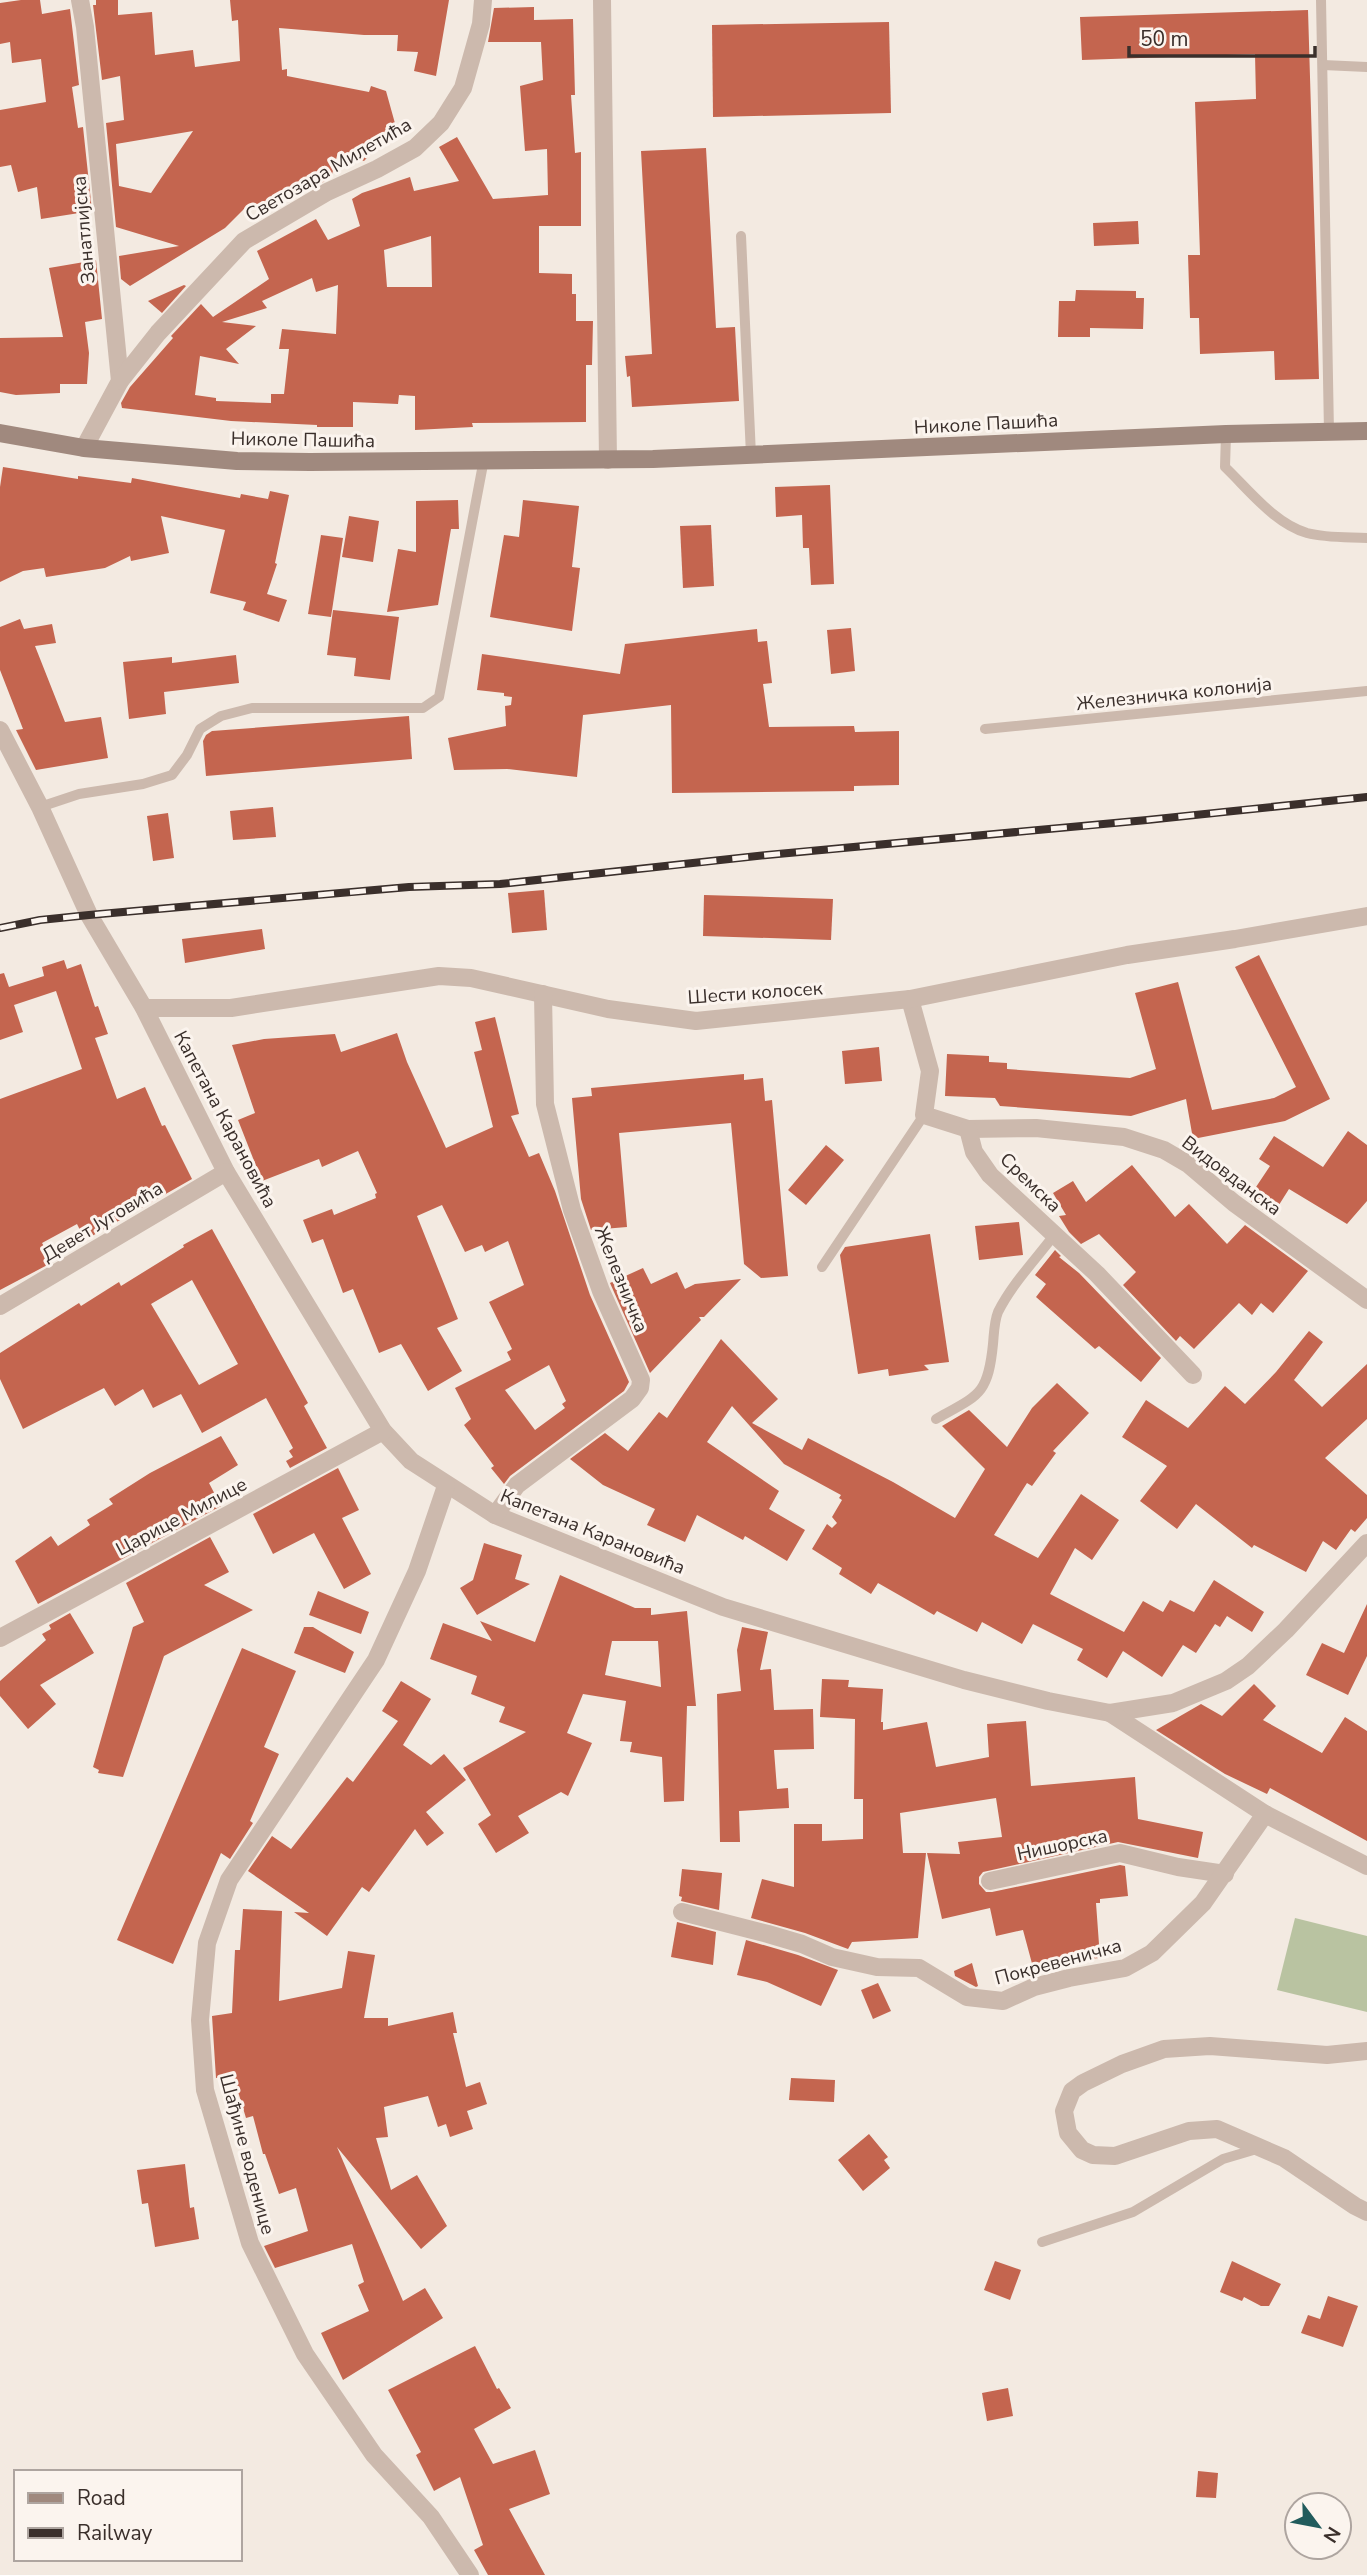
<svg xmlns="http://www.w3.org/2000/svg" width="1367" height="2575" font-family="'Nunito Sans',sans-serif">
<style>
.green{fill:#b9c3a1}
.building{fill:#c4654f;fill-rule:evenodd}
.lines{fill:none;stroke-linecap:round;stroke-linejoin:round}
.service{stroke:#ccb9ad;stroke-width:10}
.minor{stroke:#ccb9ad;stroke-width:18}
.secondary{stroke:#a0897e;stroke-width:18}
.rail-casing{stroke:#3a2f2b;stroke-width:8}
.rail{stroke:#fbf4ee;stroke-width:5;stroke-dasharray:16;stroke-linecap:butt}
.labels{text-anchor:middle;stroke-width:6;stroke-linejoin:round;paint-order:stroke}
.street-label{font-size:19px;fill:#3a2f2b;stroke:#fbf4ee}
</style>
<rect width="100%" height="100%" fill="#f3eae1"/>
<path class="green" d="M1295,1918L1367,1936V2012L1277,1990Z"/>
<g class="building">
<path d="M21,0H40L42,14L70,9L79,85L72,87L78,128L83,127L92,211L41,219L37,187L18,192L11,165L0,167V110L46,102L41,59L12,63L10,42L0,44V3Z"/>
<path d="M96,0H118V15L152,12L155,55L193,50L195,67L240,61L238,20L232,21L230,0H449L436,76L414,71L418,52L397,51L398,35H364L279,28L282,70L287,69V76L369,92L371,86L386,91L396,127L364,161L338,152L331,178L306,191L245,208L225,228L130,286L121,279L119,256L179,246L116,227L106,123L124,120L120,76L102,80L93,5H96ZM193,131L151,193L119,186L116,144Z"/>
<path d="M534,7V20L573,19L575,95H571L575,153L581,152V226H539V273L572,274V294H576V321H593L592,365H586V422L472,423L473,427L415,430V396L399,395L398,404L353,402V427H317V425L231,421L122,408L121,403L130,387L173,338L171,336L201,304L213,317L269,279L257,251L316,219L328,240L360,226L352,199L362,193L410,177L414,191L459,181L439,147L457,137L493,199L548,195L547,149L525,151L520,86L543,80L541,42H488L494,8ZM431,236L432,287H387L384,250ZM312,278L316,292L338,285L336,334L282,329L279,349H289L284,394H271V403L216,401V398L195,395L200,356L239,364L226,349L256,326L222,322L267,308L262,301Z"/>
<path d="M1308,10L1319,379L1275,380L1274,351L1200,354L1199,318H1190L1188,255H1200L1195,102L1256,99L1255,54L1082,60L1080,17Z"/>
<path d="M889,22L891,113L713,117L712,25Z"/>
<path d="M706,148L716,328L735,327L739,401L632,407L630,376L627,377L625,356L652,354L641,151Z"/>
<path d="M1138,221L1139,244L1094,246L1093,223Z"/>
<path d="M96,260L102,319L85,322L89,353L87,384H60V393L16,395L0,392V338L63,337L49,268Z"/>
<path d="M184,285L186,286L162,313L148,301Z"/>
<path d="M1076,290L1136,291V298H1144L1143,329L1090,328V337H1058L1059,301H1075Z"/>
<path d="M3,467L78,479V476L131,483L132,478L240,498L241,494L268,499L270,491L289,495L275,563L277,564L267,594L287,600L279,622L243,610L246,602L210,593L225,530L161,516L169,553L131,561L130,556L105,568L46,577L44,568L23,571L0,582V487Z"/>
<path d="M830,485L834,584L811,585L809,548H803L802,515L776,517L775,487Z"/>
<path d="M458,500L459,529H451L438,605L387,612L398,549L416,552V501Z"/>
<path d="M523,500L579,506L572,567L580,568L572,631L490,617L504,535L519,537Z"/>
<path d="M349,516L379,521L373,562L342,557Z"/>
<path d="M711,525L714,586L683,588L680,526Z"/>
<path d="M321,535L343,538L331,617L308,614Z"/>
<path d="M333,610L399,617L390,680L354,676L356,658L327,655Z"/>
<path d="M20,619L24,629L52,624L56,643L35,646L65,722L101,717L108,758L36,770L16,730L23,729L0,670V627Z"/>
<path d="M851,628L855,671L831,674L827,630Z"/>
<path d="M757,629L758,642L767,641L772,683L763,684L769,727L854,726L855,732L899,731V785L854,786V791L672,793L671,705L583,715L577,777L507,769L454,770L448,738L506,726L505,706L511,705L512,697L504,696V693L477,690L482,654L620,674L625,644Z"/>
<path d="M236,655L239,683L164,692L166,714L129,719L123,662L172,657V663Z"/>
<path d="M409,716L412,759L206,776L203,741L206,735L212,731Z"/>
<path d="M273,807L276,837L233,840L230,811Z"/>
<path d="M168,813L174,858L153,861L147,816Z"/>
<path d="M544,890L547,930L512,933L508,893Z"/>
<path d="M704,895L833,899L831,940L703,936Z"/>
<path d="M262,929L265,949L185,963L182,939Z"/>
<path d="M1259,955L1330,1099L1285,1121L1193,1139L1186,1099L1131,1116L1000,1106L995,1098L945,1096L947,1054L989,1056V1062L1007,1063V1069L1130,1078L1156,1069L1135,993L1178,982L1212,1110L1274,1098L1296,1087L1235,967Z"/>
<path d="M64,960L67,969L81,964L95,1007L98,1006L108,1034L95,1038L117,1099L145,1087L162,1126L165,1125L192,1179L85,1240L77,1224L42,1243L53,1262L0,1290V1099L82,1069L56,991L14,1005L23,1032L0,1040V974L4,973L9,987L44,976L42,967Z"/>
<path d="M495,1017L519,1114L511,1116L529,1157L539,1153L555,1191L590,1295L629,1382L624,1391L510,1476L504,1484L491,1468L494,1466L464,1425L471,1419L455,1388L511,1360L507,1352L512,1349L489,1302L524,1285L508,1241L485,1252L482,1245L465,1252L442,1205L417,1216L458,1319L437,1328L462,1371L428,1391L401,1344L379,1353L353,1289L343,1293L323,1239L312,1243L303,1220L332,1209L334,1215L376,1198L375,1194L377,1193L358,1151L322,1167L319,1159L262,1181L238,1120L255,1113L232,1045L264,1039L335,1034L341,1052L397,1033L407,1062L446,1148L493,1127L474,1052L482,1050L475,1022ZM549,1365L566,1401L562,1404L565,1408L535,1430L505,1390Z"/>
<path d="M879,1047L882,1081L845,1084L842,1051Z"/>
<path d="M744,1074V1080L763,1078L765,1101L772,1100L788,1276L761,1278L744,1264L731,1123L619,1133L627,1227L591,1230L581,1199L572,1098L592,1096L591,1088Z"/>
<path d="M1348,1131L1367,1145V1201L1347,1224L1289,1189L1272,1216L1248,1199L1270,1166L1259,1159L1274,1136L1323,1167Z"/>
<path d="M826,1145L844,1160L806,1205L788,1190Z"/>
<path d="M1132,1165L1175,1217L1189,1204L1227,1244L1245,1225L1308,1271L1273,1313L1261,1303L1252,1315L1239,1303L1194,1349L1180,1336L1176,1341L1123,1285L1136,1272L1099,1234L1081,1244L1069,1232L1059,1216L1066,1215L1053,1193L1073,1181L1086,1202Z"/>
<path d="M1019,1222L1023,1255L979,1260L975,1226Z"/>
<path d="M212,1229L298,1385L308,1403L304,1406L327,1448L290,1468L286,1461L293,1457L289,1451L293,1448L266,1398L202,1433L181,1394L153,1408L143,1389L115,1406L104,1388L23,1429L0,1379V1353L79,1303L81,1306L119,1282L121,1286L184,1247L183,1245ZM192,1280L238,1364L199,1385L151,1304Z"/>
<path d="M930,1234L949,1362L924,1365L929,1370L889,1376L888,1369L858,1374L840,1255L845,1247Z"/>
<path d="M1055,1250L1061,1256L1059,1257L1079,1273L1161,1358L1141,1382L1099,1346L1095,1349L1036,1297L1046,1284L1035,1275Z"/>
<path d="M643,1268L651,1284L677,1272L685,1289L695,1284L741,1279L704,1317H699L701,1320L650,1373L610,1283Z"/>
<path d="M1309,1331L1323,1342L1294,1380L1322,1407L1367,1364V1419L1325,1458L1367,1495V1518L1355,1532L1351,1529L1336,1550L1323,1541L1306,1572L1254,1545L1252,1548L1196,1504L1177,1529L1140,1501L1167,1466L1122,1437L1146,1400L1188,1428L1225,1386L1245,1404L1276,1372Z"/>
<path d="M721,1339L778,1399L752,1423L802,1450L808,1438L893,1482L955,1518L985,1469L942,1426L969,1410L1007,1447L1032,1408L1057,1383L1089,1413L1053,1451L1056,1453L1032,1486L1027,1483L994,1535L1038,1558L1081,1494L1119,1520L1092,1560L1075,1548L1050,1594L1124,1632L1143,1601L1163,1612L1170,1600L1194,1612L1214,1580L1264,1612L1252,1632L1227,1616L1220,1627L1215,1624L1196,1653L1183,1645L1162,1677L1123,1651L1107,1678L1077,1660L1083,1649L1033,1624L1022,1644L982,1622L977,1632L937,1611L934,1615L878,1583L871,1594L839,1574L842,1568L812,1549L827,1524L832,1528L837,1523L832,1517L842,1500L839,1498L841,1495L784,1464L732,1406L707,1442L779,1491L769,1509L805,1530L787,1561L745,1536L743,1540L697,1515L685,1542L647,1525L655,1509L603,1485L570,1459L605,1433L628,1451L659,1412L667,1418Z"/>
<path d="M221,1436L238,1465L209,1483L221,1506L38,1604L15,1561L51,1536L58,1546L90,1525L87,1520L113,1504L109,1499L150,1473Z"/>
<path d="M338,1468L359,1510L342,1518L371,1574L344,1589L314,1533L273,1554L253,1514Z"/>
<path d="M210,1537L229,1572L204,1585L253,1610L164,1656L123,1777L98,1773L99,1770L93,1767L133,1627L144,1622L126,1583Z"/>
<path d="M484,1543L522,1555L515,1579L530,1584L477,1615L460,1588L473,1580Z"/>
<path d="M560,1575L635,1608H651V1615L687,1611L696,1706H687L684,1801L664,1802L662,1757L630,1752L632,1742L620,1741L626,1701L583,1694L567,1733L592,1743L568,1796L561,1792L518,1816L529,1833L496,1853L478,1824L491,1815L463,1768L526,1732L499,1722L505,1707L471,1694L477,1676L430,1659L443,1623L492,1641L480,1621L535,1642ZM612,1641H658L661,1687L605,1675Z"/>
<path d="M318,1591L369,1612L361,1634L309,1615Z"/>
<path d="M1367,1604V1656L1348,1695L1306,1675L1322,1643L1344,1653Z"/>
<path d="M70,1613L94,1653L40,1685L56,1704L28,1729L0,1696V1681L46,1640L42,1634L51,1629L49,1625Z"/>
<path d="M304,1627H313L354,1652L345,1673L294,1653Z"/>
<path d="M742,1627L768,1632L760,1670L771,1669L774,1710L813,1709L814,1749L774,1750L777,1789L788,1788L789,1808L739,1811L740,1842H720L717,1694L741,1691L737,1650Z"/>
<path d="M242,1648L296,1671L264,1747L279,1754L250,1821L253,1823L230,1859L221,1853L173,1964L117,1940Z"/>
<path d="M822,1679L849,1680L848,1687L883,1689L881,1722H883V1730L927,1722L936,1767L989,1757L987,1724L1026,1721L1031,1786L1135,1777L1138,1819L1203,1832L1198,1858L1118,1842L983,1872L979,1877V1884L986,1892H992L1120,1865L1125,1866L1128,1896L1100,1899V1903H1096L1100,1958L1073,1960L1034,1971L1023,1930L996,1936L990,1908L942,1919L927,1853L960,1854L958,1842L1002,1837L996,1798L900,1813L903,1853H926L918,1938L852,1942L848,1949L805,1933L751,1918L762,1879L794,1887V1824H822V1841L863,1839V1799H854L855,1719L820,1717Z"/>
<path d="M401,1681L431,1699L403,1745L431,1765L444,1754L466,1780L426,1812L444,1833L427,1846L415,1829L369,1892L362,1887L327,1936L294,1912L309,1913L248,1871L272,1836L291,1849L347,1777L353,1782L398,1721L382,1711Z"/>
<path d="M1254,1684L1276,1706L1263,1720L1322,1753L1345,1717L1367,1731V1841L1270,1788L1267,1794L1225,1774L1156,1730L1201,1704L1222,1716Z"/>
<path d="M682,1869L722,1873L719,1910L681,1901L682,1897L679,1896Z"/>
<path d="M243,1909L282,1911L279,2001L342,1988L348,1951L375,1955L364,2018H388V2026L453,2012L457,2033H453L466,2087L480,2082L487,2104L467,2111L473,2129L450,2137L446,2124L438,2127L428,2096L384,2107L388,2137L376,2138L391,2190L417,2175L447,2226L421,2249L337,2147L403,2301L425,2288L443,2318L343,2380L321,2333L369,2311L358,2285L364,2282L352,2244L275,2268L264,2246L308,2231L296,2188L279,2194L265,2154H263L253,2116L246,2118L233,2075L216,2078L212,2016L232,2013L235,1950H240Z"/>
<path d="M677,1922L716,1932L713,1965L671,1957Z"/>
<path d="M746,1940L798,1955L838,1970L821,2006L767,1982L737,1975Z"/>
<path d="M972,1963L978,1986L976,1987L955,1976L954,1971Z"/>
<path d="M878,1983L891,2011L873,2019L861,1990Z"/>
<path d="M791,2078L835,2080L834,2102L789,2100Z"/>
<path d="M869,2134L888,2157L884,2160L890,2168L863,2191L838,2160Z"/>
<path d="M185,2164L190,2208L194,2207L199,2239L155,2247L148,2203L142,2204L137,2170Z"/>
<path d="M995,2261L1021,2270L1010,2300L984,2290Z"/>
<path d="M1232,2261L1281,2284L1269,2306H1261L1244,2297L1242,2301L1220,2292Z"/>
<path d="M1328,2296L1358,2306L1343,2347L1301,2333L1308,2315L1320,2319Z"/>
<path d="M475,2346L497,2389L499,2388L511,2408L474,2429L493,2464L535,2450L550,2494L509,2509L545,2575H488L474,2550L483,2545L460,2477L434,2491L416,2455L421,2452L388,2390Z"/>
<path d="M1008,2388L1013,2416L987,2421L982,2393Z"/>
<path d="M1198,2471L1218,2473L1216,2498L1196,2497Z"/>
</g>
<g class="lines">
<g class="service">
<path d="M1321,0L1329,432"/>
<path d="M1323,65L1367,67"/>
<path d="M741,236L751,455"/>
<path d="M1226,434L1225,467C1249,490 1274,523 1307,533C1326,538 1347,537 1367,538"/>
<path d="M985,729L1367,691"/>
<path d="M40,807L79,794L143,784L172,775L187,755L200,729L221,716L252,708H423L439,697L484,459"/>
<path d="M822,1267L924,1115"/>
<path d="M936,1419C979,1395 988,1395 993,1344C994,1334 994,1322 998,1312C1012,1284 1036,1259 1055,1234"/>
<path d="M1042,2242L1133,2212L1223,2159L1260,2148"/>
</g>
<g class="minor">
<path d="M80,0L85,27L120,381L84,448"/>
<path d="M602,0L608,460"/>
<path d="M120,381L158,333L244,241L327,192L377,169L415,148L441,123L463,88L481,24L483,0"/>
<path d="M0,730L40,807L89,915L144,1008L226,1172L383,1431L411,1461L495,1515L723,1607L964,1680L1048,1701L1110,1713L1173,1703L1226,1681L1248,1666L1286,1630L1367,1543"/>
<path d="M910,999L930,1071L924,1115L968,1129L1036,1128L1124,1137L1164,1150L1188,1164L1234,1203L1367,1300"/>
<path d="M144,1008H231L439,976L471,978L608,1009L696,1021L910,999L1127,955L1235,939L1367,916"/>
<path d="M968,1129L974,1152L990,1175L1097,1274L1193,1375"/>
<path d="M0,1306L226,1172"/>
<path d="M446,1486L417,1571L376,1660L229,1880L207,1943L200,2020L205,2090L250,2243L305,2354L374,2455L431,2517L470,2575"/>
<path d="M495,1515L517,1485L632,1399L640,1388L641,1380L601,1291L572,1210L545,1104L543,994"/>
<path d="M0,1638L383,1431"/>
<path d="M1110,1713L1265,1814L1367,1866"/>
<path d="M990,1881L1120,1853L1178,1867L1225,1874"/>
<path d="M682,1912L768,1934L802,1944L832,1957L877,1967L919,1968L967,1997L1003,2001L1034,1987L1069,1978L1125,1968L1152,1953L1203,1903L1265,1814"/>
<path d="M1367,2051L1327,2055L1210,2046L1164,2049L1122,2064L1083,2083L1072,2091L1064,2111L1068,2133L1082,2150L1093,2155L1115,2156L1189,2131L1217,2129L1284,2158L1355,2206L1367,2212"/>
</g>
<path class="secondary" d="M0,433L84,448L237,461L310,462L653,459L1226,434L1367,431"/>
<g class="rail-casing">
<path id="rail" d="M0,928L40,920L89,915L409,887L500,884L767,855L1147,820L1367,797"/>
</g>
<use href="#rail" class="rail"/>
</g>
<g class="labels">
<g class="street-label">
<text transform="translate(328 169) rotate(-30)" y="7">Светозара Милетића</text>
<text transform="translate(83 230) rotate(-95)" y="7">Занатлијска</text>
<text transform="translate(986 423) rotate(-3)" y="7">Николе Пашића</text>
<text transform="translate(303 439) rotate(1)" y="7">Николе Пашића</text>
<text transform="translate(1174 693) rotate(-6)" y="7">Железничка колонија</text>
<text transform="translate(755 992) rotate(-4)" y="7">Шести колосек</text>
<text transform="translate(226 1119) rotate(62)" y="7">Капетана Карановића</text>
<text transform="translate(1232 1175) rotate(37)" y="7">Видовданска</text>
<text transform="translate(1031 1182) rotate(44)" y="7">Сремска</text>
<text transform="translate(102 1221) rotate(-31)" y="7">Девет Југовића</text>
<text transform="translate(622 1279) rotate(68)" y="7">Железничка</text>
<text transform="translate(181 1516) rotate(-28)" y="7">Царице Милице</text>
<text transform="translate(593 1531) rotate(22)" y="7">Капетана Карановића</text>
<text transform="translate(1062 1844) rotate(-12)" y="7">Нишорска</text>
<text transform="translate(1058 1961) rotate(-15)" y="7">Покревеничка</text>
<text transform="translate(248 2154) rotate(75)" y="7">Шађине воденице</text>
</g>
</g>
<rect x="14" y="2470" width="228" height="91" fill="#fbf4ee" stroke="#aea5a0" stroke-width="2"/>
<rect x="28" y="2493" width="35" height="10" fill="#a0897e" stroke="#aea5a0" stroke-width="2"/>
<text x="77" y="2505" font-size="21" fill="#3a2f2b">Road</text>
<rect x="28" y="2528" width="35" height="10" fill="#3a2f2b" stroke="#aea5a0" stroke-width="2"/>
<text x="77" y="2540" font-size="21" fill="#3a2f2b">Railway</text>
<g transform="translate(1318 2526) rotate(122)"><circle r="33" fill="#fbf4ee" stroke="#aea5a0" stroke-width="2"/>
<path d="M0-5L12 26L0 18L-12 26Z" fill="#215b5c"/>
<text y="-10" font-size="19" font-weight="bold" text-anchor="middle" fill="#3a2f2b">N</text>
</g>
<path d="M1129 46v10h186v-10" fill="none" stroke="#3a2f2b" stroke-width="3.5"/>
<text x="1140" y="46" font-size="21" fill="#3a2f2b" stroke="#fbf4ee" stroke-width="5" paint-order="stroke">50 m</text>
</svg>
